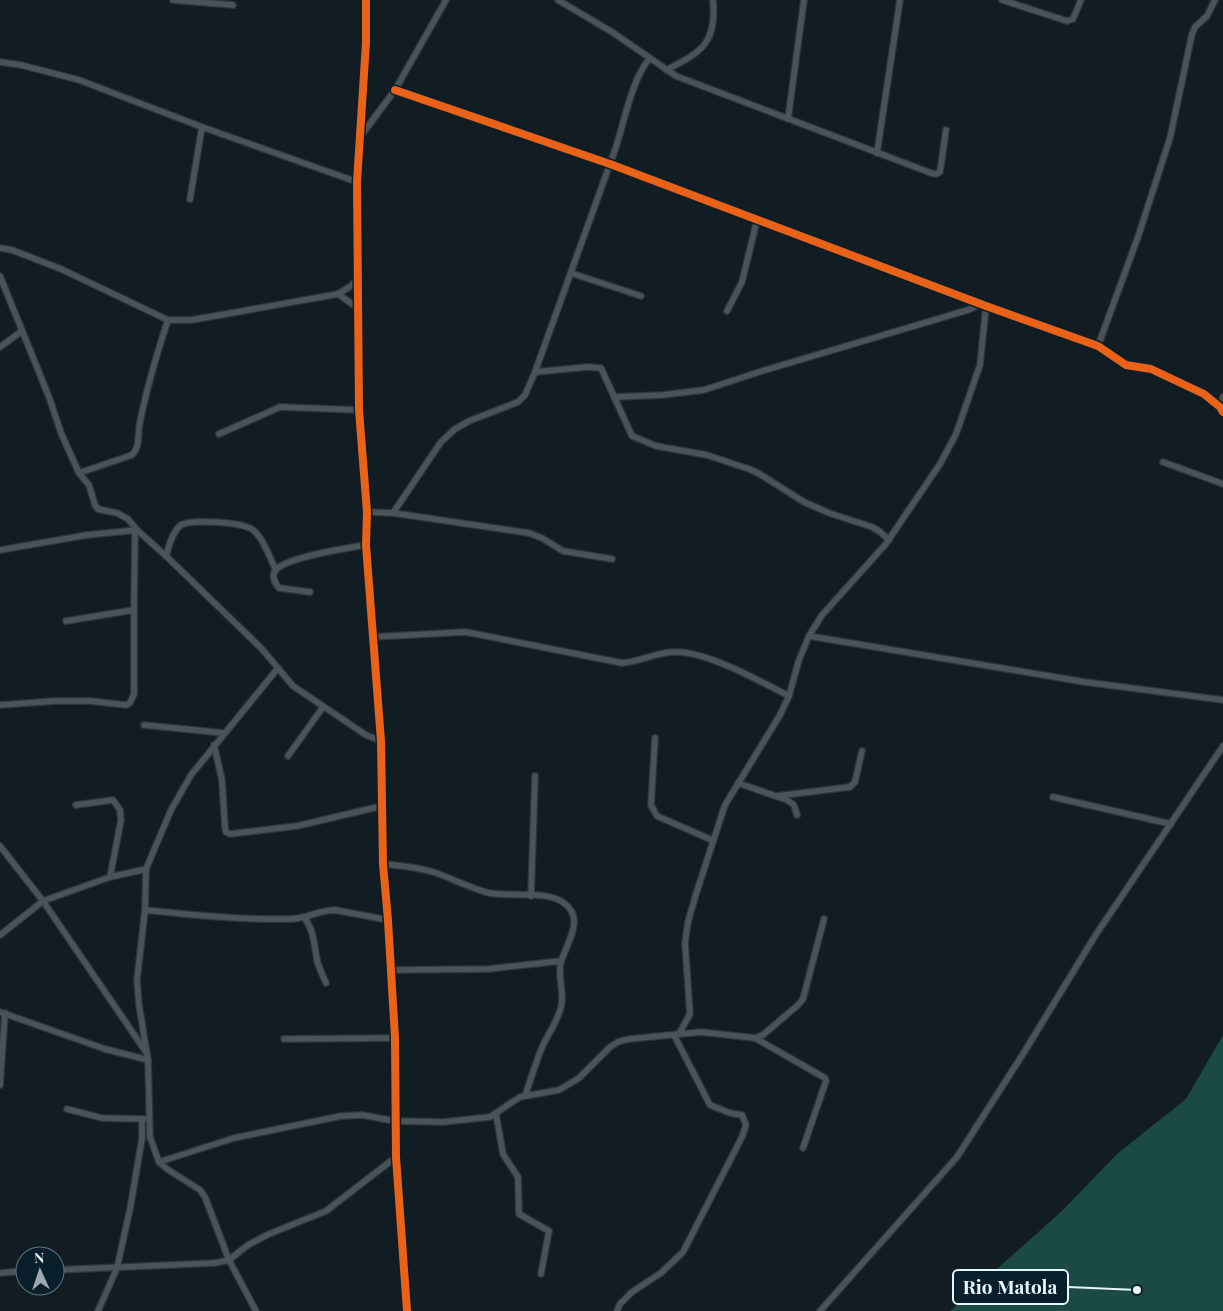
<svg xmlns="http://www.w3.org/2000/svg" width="1223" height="1311" font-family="'Playfair Display',serif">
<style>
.water{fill:#1a4a43}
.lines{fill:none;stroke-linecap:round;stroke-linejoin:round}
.minor-casing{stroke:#2e363c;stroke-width:8}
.minor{stroke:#495358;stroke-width:5.5}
.cycleway-casing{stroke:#091f2b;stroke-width:11}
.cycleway{stroke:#ea6118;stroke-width:8}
.leader{fill:none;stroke:#e7f5fd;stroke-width:2}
.callout-dot{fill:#e7f5fd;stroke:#091f2b;stroke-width:2}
.callout{fill:#091f2b;stroke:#e7f5fd;stroke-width:2}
.callout-label{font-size:19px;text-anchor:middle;font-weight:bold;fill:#e7f5fd}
</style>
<rect width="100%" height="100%" fill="#111d23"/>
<path class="water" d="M1223,1035V1311H950L1063,1210L1117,1154L1186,1099Z"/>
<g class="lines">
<g class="minor-casing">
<g id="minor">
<path d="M173,0L233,5"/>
<path d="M366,0V43L357,182L359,410L367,512L366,545L381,741L383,864L388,920L395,1038L396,1157L407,1311"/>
<path d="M558,0L612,32L676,76L931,173L936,174L940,172L946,130"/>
<path d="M1002,0L1067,21L1073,19L1081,0"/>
<path d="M0,62L21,65L79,80L202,127L357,182"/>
<path d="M666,70C702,52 717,43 713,0"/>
<path d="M395,90L610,164L986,306L1098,346L1126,365L1151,369L1204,394L1220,407L1223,412"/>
<path d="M788,119L804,0"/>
<path d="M360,137L395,90L446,0"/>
<path d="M877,153L900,0"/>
<path d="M190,199L202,127"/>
<path d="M0,248L12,250L61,269L168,320H191L226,314L338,294L351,286L357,279"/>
<path d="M571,273L641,296"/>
<path d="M0,276L49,397L61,433L79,473L89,485L95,505L98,509L117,513L128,519L137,530L166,556L262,649L293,686L366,735L381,741"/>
<path d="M338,294L359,309"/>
<path d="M727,311L742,282L757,220"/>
<path d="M1098,346L1138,237L1170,138L1192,34L1195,27L1207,16L1215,0"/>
<path d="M0,347L22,331"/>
<path d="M535,372L587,367L601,368L632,436L656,446L707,455L749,469L758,473L804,502L829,513L872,527L879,531L889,540"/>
<path d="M614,397L663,395L704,390L762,371L968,310L981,304"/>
<path d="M1220,407L1223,397"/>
<path d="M219,434L280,407L359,410"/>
<path d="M1163,462L1223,484"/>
<path d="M79,473L132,455C141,446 137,434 140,422C147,387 157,353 168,320"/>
<path d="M367,512L393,513L441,442L455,429L469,421L518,402L525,395L535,372C562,298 589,224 615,150C624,123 632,78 650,58"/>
<path d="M393,513L529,533L542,538L563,551L612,559"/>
<path d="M0,550L87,535L137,530"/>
<path d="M166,556C169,546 172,532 181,525C191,519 243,522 253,530C264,539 269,557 276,570"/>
<path d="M310,592L279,588C275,583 271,577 275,571C284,557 349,548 366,545"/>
<path d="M66,621L134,610L135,531"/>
<path d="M809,636L1085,682L1223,700"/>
<path d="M372,637L466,632L622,663C640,662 656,652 675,652C706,651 760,681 789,696"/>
<path d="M0,705L55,701H90L126,705L130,703L134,694V610"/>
<path d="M144,725L224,733"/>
<path d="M655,738L651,805L657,816L712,840"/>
<path d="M214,745L222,780L225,827L226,832L230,834L297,826L382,806"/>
<path d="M288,756L323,707"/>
<path d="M738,783L787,800L794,805L797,815"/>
<path d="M777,796L850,787L855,782L862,751"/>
<path d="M1053,797L1171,824"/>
<path d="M76,805L113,800L120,810L121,820L110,877"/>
<path d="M0,846L43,901L146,1052"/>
<path d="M383,864C400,866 419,867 436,873C453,879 470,888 489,893C510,897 548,890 564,903C586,919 566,944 561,962C557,977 565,993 561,1007C558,1020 549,1033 543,1045C536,1061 531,1079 525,1096"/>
<path d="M531,896L535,776"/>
<path d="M145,910C193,915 242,920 290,919C306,919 319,910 335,910L388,920"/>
<path d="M304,917C314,930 314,944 317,960C319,968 323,976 326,983"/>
<path d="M0,935L43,901L110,877L146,869"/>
<path d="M391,970L488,969L561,961"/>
<path d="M0,1012L105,1049L148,1060"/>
<path d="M679,1034L690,1014L685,943L688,922L696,894L725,805L780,715L789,696L799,660L809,636L822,615L885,545L940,464L956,434L980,365L986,306"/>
<path d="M755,1038L825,1078L826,1081L803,1148"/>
<path d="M284,1039L395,1038"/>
<path d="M0,1085L5,1013"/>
<path d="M67,1109L102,1118L144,1119"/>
<path d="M496,1114L503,1154L518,1177L519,1214L549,1231L541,1274"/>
<path d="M159,1162L234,1138L341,1116L362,1115L395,1121L443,1122L490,1117L520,1097L559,1090L579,1078L610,1047L618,1042L629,1039L701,1032L755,1038L763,1035L798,1005L803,999L824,919"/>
<path d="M55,1270L215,1263L229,1260L248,1245L269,1234L326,1211L396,1157"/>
<path d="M0,1273L25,1271"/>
<path d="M98,1311L117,1268L130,1209L142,1139V1119"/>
<path d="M256,1311L229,1260L205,1197L200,1190L167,1169L159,1162L150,1137L148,1060L139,1005L137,980L145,910L146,869L171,810L191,775L278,668"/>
<path d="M617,1311L620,1304L632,1292L661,1273L683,1252L742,1137L746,1125L742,1115L730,1113L710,1105L674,1035"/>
<path d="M820,1311L957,1157L1023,1054L1095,936L1223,746"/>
</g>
</g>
<use href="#minor" class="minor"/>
<g class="cycleway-casing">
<g id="cycleway">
<path d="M366,0V43L357,182L359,410L367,512L366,545L381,741L383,864L388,920L395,1038L396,1157L407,1311"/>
<path d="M395,90L610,164L986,306L1098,346L1126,365L1151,369L1204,394L1220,407L1223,412"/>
</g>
</g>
<use href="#cycleway" class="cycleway"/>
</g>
<path class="leader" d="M1137 1290L1068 1287"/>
<circle class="callout-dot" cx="1137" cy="1290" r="5"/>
<rect class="callout" x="953" y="1270" width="115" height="34" rx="5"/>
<g class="callout-label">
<text x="1010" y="1294">Rio Matola</text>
</g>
<g transform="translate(40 1271) rotate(357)"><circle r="24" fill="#091f2b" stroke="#62757f"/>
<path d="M0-4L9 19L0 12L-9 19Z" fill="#9ca9b1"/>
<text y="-8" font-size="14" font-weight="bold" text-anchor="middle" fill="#e7f5fd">N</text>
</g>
</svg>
